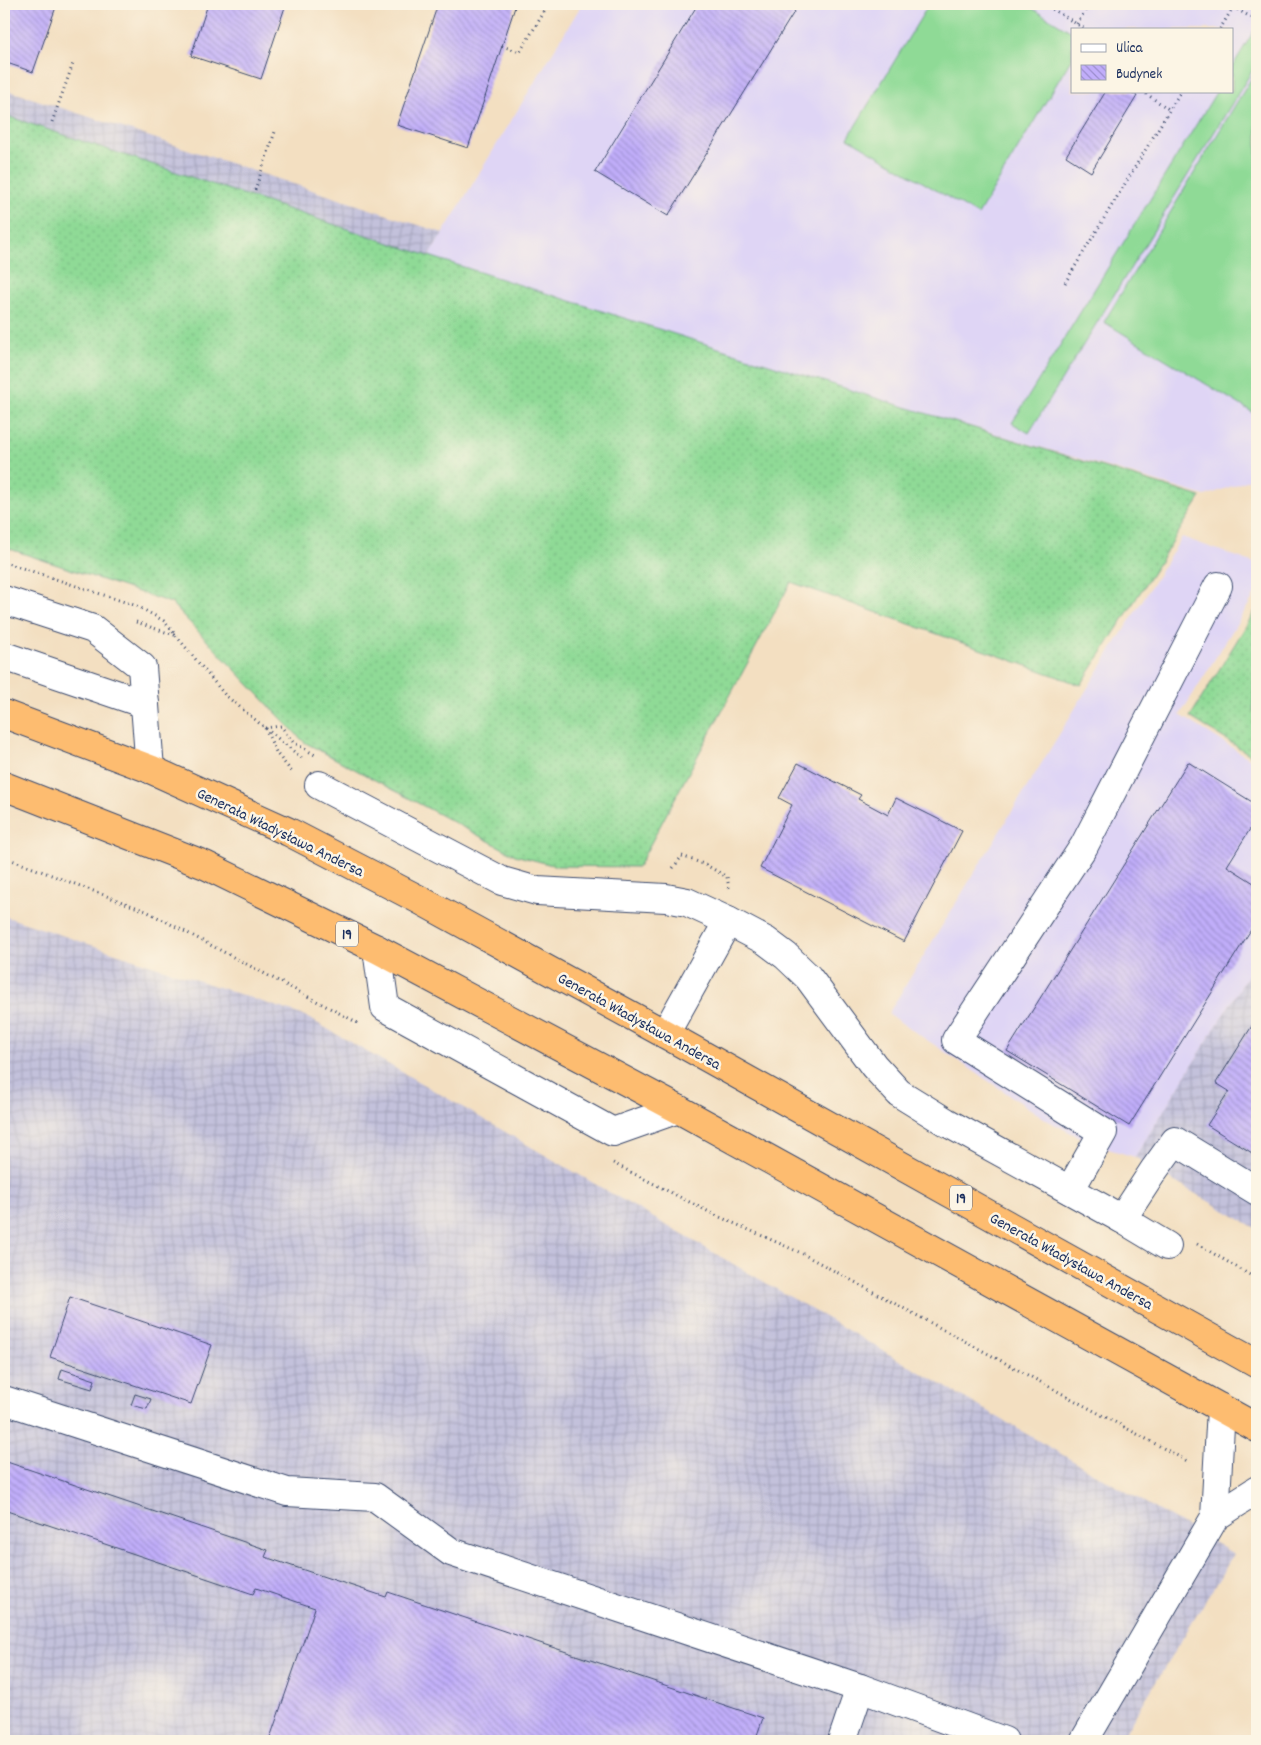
<svg xmlns="http://www.w3.org/2000/svg" width="1261" height="1745" font-family="Dekko,sans-serif">
<style>
.built{fill:#dfd5f5;fill-rule:evenodd}
.industrial{fill:url(#industrial-grid)}
.grass{fill:url(#grass-dots);stroke:#55847a}
.pitch{fill:#8fda96;stroke:#55847a}
.building{fill:url(#building-back-hatch)}
.lines{fill:none;stroke-linecap:round;stroke-linejoin:round}
.minor-casing{stroke:#3b496d;stroke-width:30}
.highway-casing{stroke:#3b496d;stroke-width:30}
.path{stroke:#3b496d;stroke-width:3;stroke-dasharray:1 4;stroke-linecap:butt}
.minor{stroke:#fff;stroke-width:28}
.highway{stroke:#fdbc70;stroke-width:28}
.labels{text-anchor:middle;stroke-width:5;stroke-linejoin:round;paint-order:stroke}
.shield{fill:#fcf5e5;stroke:#5e6a86;stroke-width:1}
.shield-label{font-size:15px;font-weight:bold;fill:#1b2f5e}
.street-label{font-size:16px;fill:#1b2f5e;stroke:#fcf5e5}
</style>
<defs>
<pattern id="industrial-grid" width="8" height="8" patternUnits="userSpaceOnUse" patternTransform="scale(1.25)"><rect width="8" height="8" fill="#c3c1db"/><path d="M0 4h8M4 0v8" fill="none" stroke="#a7a6be"/></pattern>
<pattern id="grass-dots" width="8" height="8" patternUnits="userSpaceOnUse" patternTransform="scale(1.25)"><rect width="8" height="8" fill="#8fda96"/><path d="M2 2h.1M6 6h.1" fill="none" stroke="#7bbb84" stroke-width="1.8" stroke-linecap="round"/></pattern>
<pattern id="building-back-hatch" width="6" height="6" patternUnits="userSpaceOnUse" patternTransform="scale(1.25)"><rect width="6" height="6" fill="#c1aefa"/><path d="M-1 5l2 2M0 0l6 6M5-1l2 2" fill="none" stroke="#9c8ece"/></pattern>
</defs>
<rect width="100%" height="100%" fill="#fcf5e5"/>
<filter id="ink" filterUnits="userSpaceOnUse"><feTurbulence type="fractalNoise" baseFrequency=".02" numOctaves="2"/><feDisplacementMap in="SourceGraphic" scale="10" xChannelSelector="R" yChannelSelector="G"/><feConvolveMatrix kernelMatrix="1 2 1 2 8 2 1 2 1" color-interpolation-filters="sRGB"/></filter>
<filter id="wash" filterUnits="userSpaceOnUse"><feTurbulence type="fractalNoise" baseFrequency=".0096" numOctaves="4" result="noise"/><feDisplacementMap in="SourceGraphic" scale="20" xChannelSelector="R" yChannelSelector="G"/><feGaussianBlur stdDeviation="1.12" result="paint"/><feColorMatrix in="noise" values="0 0 0 0 0 0 0 0 0 0 0 0 0 0 0 0 0 1.4 0 .05"/><feComposite in="paint" operator="in"/></filter>
<g filter="url(#wash)">
<rect width="100%" height="100%" fill="#f3dfc1"/>
<g class="built">
<path d="M582,4H1257V477L1205,496L882,400L429,256ZM1072,29H1232V91H1072Z"/>
<path d="M1182,537L1257,564V591L1180,715L1257,763V961L1135,1157L1095,1145L1050,1122L888,1014L1087,689Z"/>
</g>
<g class="industrial">
<path d="M4,89L443,233L429,256L4,115Z"/>
<path d="M4,916L305,1016L1234,1554L1120,1741H4Z"/>
<path d="M1257,961V1229L1154,1170L1135,1157Z"/>
</g>
<g class="grass">
<path d="M4,115L429,256L882,400L1201,497L1081,685L791,582L638,867L556,866L515,855L304,742L171,603L4,547Z"/>
<path d="M1257,608L1253,710H1257V759L1190,717Z"/>
</g>
<g class="pitch">
<path d="M929,4H1025L1072,32V58L978,215L848,138Z"/>
<path d="M1257,26V63L1029,433L1012,423L1217,91H1232V67Z"/>
<path d="M1257,69V415L1104,322Z"/>
</g>
<g id="blocks">
<g class="building">
<path d="M4,4H57L33,72L4,62Z"/>
<path d="M208,4H286L261,79L191,56Z"/>
<path d="M438,4H516L468,148L397,125Z"/>
<path d="M698,4H799L668,216L595,172Z"/>
<path d="M1106,91H1130L1137,96L1091,172L1066,156Z"/>
<path d="M1188,762L1257,805V818L1227,866L1257,885V920L1129,1126L1007,1051Z"/>
<path d="M798,763L861,795L858,799L888,815L896,798L962,831L904,942L760,868L792,805L779,798Z"/>
<path d="M1257,1018V1156L1207,1125L1229,1091L1216,1083Z"/>
<path d="M70,1297L212,1345L191,1404L50,1357Z"/>
<path d="M62,1369L95,1380L92,1389L59,1379Z"/>
<path d="M135,1394L151,1399L147,1409L131,1405Z"/>
<path d="M4,1461L268,1550L265,1557L325,1577L386,1597L388,1592L763,1718L755,1741H269L315,1608L256,1588L253,1594L4,1510Z"/>
</g>
</g>
</g>
<g filter="url(#ink)">
<use href="#blocks" fill-opacity="0" stroke="#3b496d" stroke-width="1"/>
<g class="lines">
<g class="minor-casing">
<g id="minor">
<path d="M4,600L93,629L142,667L150,769"/>
<path d="M4,656L145,704"/>
<path d="M319,785L502,881L537,891L666,898L687,902L728,921L766,941L786,956L808,977L874,1066L899,1093L946,1122L1122,1219L1154,1170L1175,1141L1257,1191"/>
<path d="M377,949L385,1007L613,1132L678,1109"/>
<path d="M665,1034L728,921"/>
<path d="M1070,1190L1103,1132L956,1040L1084,846L1218,586"/>
<path d="M1122,1219L1167,1246"/>
<path d="M4,1400L287,1492L375,1497L451,1552L860,1688L1004,1741"/>
<path d="M1215,1517L1257,1490"/>
<path d="M842,1741L860,1688"/>
<path d="M1084,1741L1215,1517L1221,1408"/>
</g>
</g>
<g class="highway-casing">
<g id="highway">
<path d="M4,714L150,769L289,832L418,899L665,1034L1257,1364"/>
<path d="M4,786L205,865L377,949L678,1109L1257,1428"/>
</g>
</g>
<g class="path">
<path d="M434,4L438,5"/>
<path d="M1044,4L1085,29"/>
<path d="M1233,7L1256,20"/>
<path d="M1077,24L1089,4"/>
<path d="M1220,29L1235,4"/>
<path d="M502,46L520,52L549,4"/>
<path d="M1142,91L1170,110"/>
<path d="M52,122L74,61"/>
<path d="M255,190L276,129"/>
<path d="M1065,283L1181,91"/>
<path d="M4,562L137,606L164,621L225,695L303,759"/>
<path d="M136,622L177,636"/>
<path d="M265,728L281,726L293,742L315,755"/>
<path d="M265,728L277,754L292,772"/>
<path d="M4,857L146,911L358,1023"/>
<path d="M673,868L682,856L706,865L727,877L729,888"/>
<path d="M613,1163L713,1214L801,1253L1189,1462"/>
<path d="M1197,1244L1257,1279"/>
</g>
<use href="#minor" class="minor"/>
<use href="#highway" class="highway"/>
</g>
</g>
<g class="labels">
<g class="shield">
<rect x="336" y="921.5" width="22" height="25" rx="4"/>
<rect x="950" y="1185.5" width="22" height="25" rx="4"/>
</g>
<g class="shield-label">
<text x="347" y="939">19</text>
<text x="961" y="1203">19</text>
</g>
<g class="street-label">
<text transform="translate(281 831) rotate(26)" y="6">Generała Władysława Andersa</text>
<text transform="translate(640 1020) rotate(29)" y="6">Generała Władysława Andersa</text>
<text transform="translate(1072 1260) rotate(29)" y="6">Generała Władysława Andersa</text>
</g>
</g>
<rect width="1261" height="1745" fill="none" stroke="#fcf5e5" stroke-width="20"/>
<rect x="1071" y="28" width="162" height="65" fill="#fcf5e5" stroke="#a2a6af"/>
<rect x="1081" y="44" width="25" height="8" fill="#ffffff" stroke="#a2a6af"/>
<text x="1116" y="52" font-size="15" fill="#1b2f5e">Ulica</text>
<rect x="1081" y="65" width="25" height="15" fill="url(#building-back-hatch)" stroke="#a2a6af"/>
<text x="1116" y="78" font-size="15" fill="#1b2f5e">Budynek</text>
</svg>
